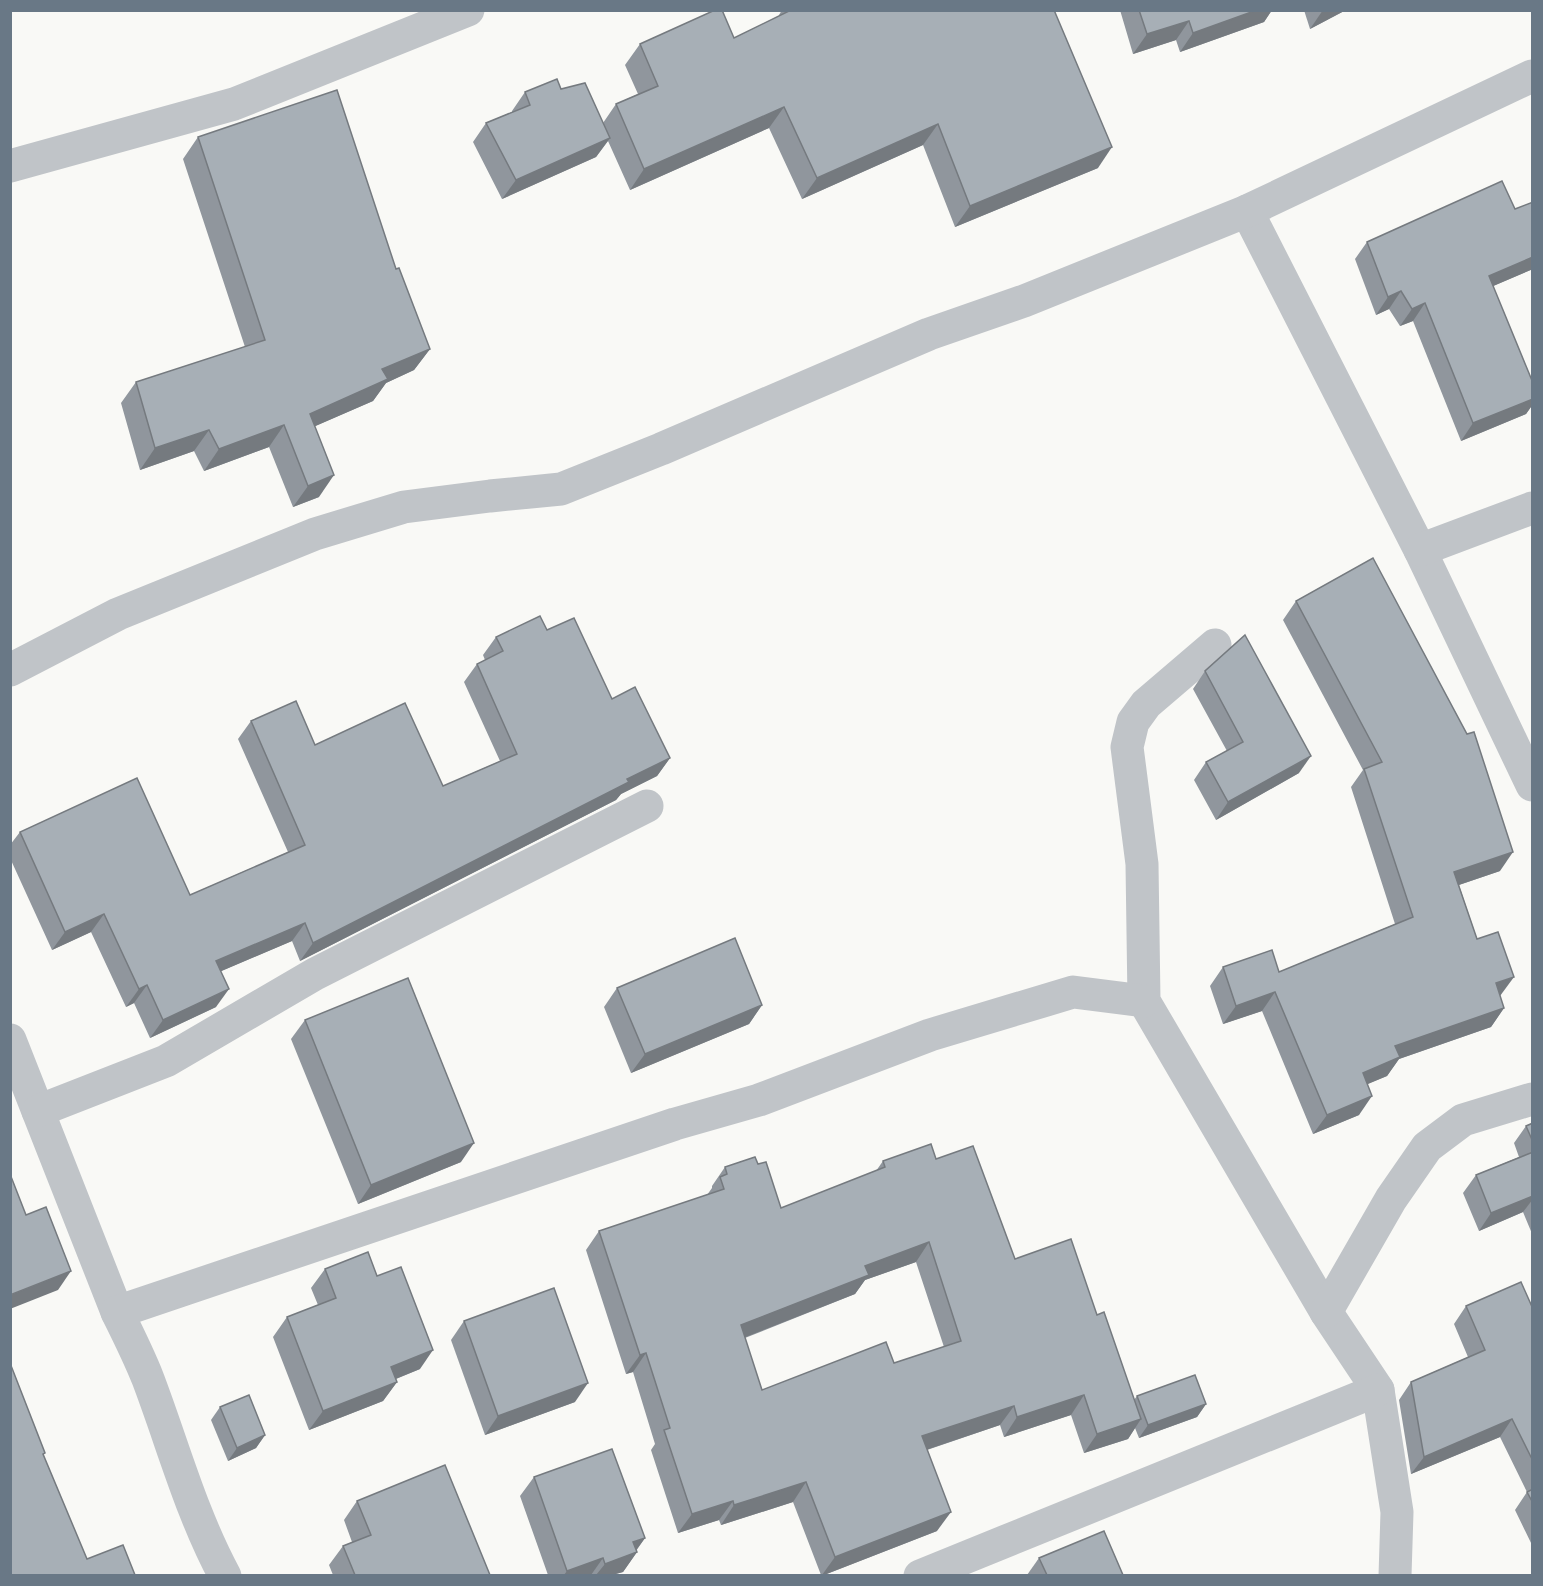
<svg xmlns="http://www.w3.org/2000/svg" width="1543" height="1586" font-family="Mulish,sans-serif">
<style>
.lines{fill:none;stroke-linecap:round;stroke-linejoin:round}
.minor{stroke:#c0c4c8;stroke-width:33}
.wall{fill:#90969d;fill-rule:evenodd}
.shaded-wall{fill:#757a7f}
.building{fill:#a7afb6;stroke:#757a7f;stroke-width:1.5;fill-rule:evenodd}
</style>
<rect width="100%" height="100%" fill="#f9f9f6"/>
<g class="lines">
<g class="minor">
<path d="M10,166L234,104L468,10"/>
<path d="M1247,211L1420,550L1532,785"/>
<path d="M1420,550L1532,508"/>
<path d="M1215,645L1146,704L1133,722L1127,747L1142,864L1144,1001L1326,1312L1378,1390L1397,1512L1395,1576"/>
<path d="M10,670L118,614L315,534L404,507L490,496L561,489L661,449L929,334L1024,301L1247,211L1532,76"/>
<path d="M10,1040L117,1312"/>
<path d="M38,1111L166,1061L315,974L647,806"/>
<path d="M1326,1312L1391,1199L1427,1147L1463,1120L1532,1099"/>
<path d="M225,1576C191,1513 173,1445 148,1379C139,1356 128,1334 117,1312L675,1124L759,1100L930,1035L1073,992L1144,1001"/>
<path d="M920,1576L1378,1390"/>
</g>
</g>
<g class="wall">
<path d="M782,10H1054L1098,168L955,227L923,145L802,199L769,128L630,190L608,141L596,157L502,199L473,142L486,123L512,112V111L525,92L561,89L603,123L616,104L638,94L625,65L640,44L734,38L779,16V15Z"/>
<path d="M1120,10H1272L1264,22L1180,52L1176,40L1133,54Z"/>
<path d="M1304,10H1346L1310,29Z"/>
<path d="M198,137L396,269L430,349L414,370L386,383L373,401L315,426L319,497L293,507L269,447L204,471L194,451L140,470L121,403L136,382L245,347L183,159Z"/>
<path d="M1533,202V269L1493,286L1533,383V404L1526,414L1461,441L1413,321L1400,326L1389,309L1376,315L1355,259L1367,242L1515,209Z"/>
<path d="M1296,601L1500,871L1459,885L1477,939L1504,1008L1491,1027L1399,1059L1387,1076L1367,1084L1359,1115L1313,1134L1262,1011L1223,1024L1210,986L1223,967L1279,972L1395,924L1351,787L1363,770L1283,620Z"/>
<path d="M547,630L670,758L657,776L621,794L616,800L300,961L292,941L221,971L216,1007L150,1038L134,1003L126,1007L91,932L52,950L10,858V845L20,832L190,895L288,852L238,739L251,721L315,745L443,786L500,761L464,682L477,664L485,660L483,655L496,637Z"/>
<path d="M1205,671L1299,773L1216,820L1194,780L1206,762L1227,751L1193,689Z"/>
<path d="M617,988L762,1005L749,1024L631,1073L604,1007Z"/>
<path d="M305,1020L461,1162L358,1204L291,1039Z"/>
<path d="M1533,1123V1236L1523,1212L1479,1231L1463,1193L1476,1175L1519,1157L1514,1143L1526,1126Z"/>
<path d="M936,1159L1015,1259L1097,1315L1134,1400L1137,1396L1206,1404L1197,1417L1139,1438L1135,1428L1128,1439L1084,1453L1071,1415L1004,1437L1000,1425L927,1450L937,1531L824,1575H821L793,1502L721,1525L719,1520L678,1533L651,1450L655,1444L633,1372L626,1374L586,1250L599,1231L707,1195L712,1188V1186L725,1167L758,1164L781,1208L876,1171L883,1161ZM916,1262L944,1347L894,1363L762,1390L745,1338L855,1294L865,1280Z"/>
<path d="M325,1269L377,1276L420,1369L396,1379L397,1382L383,1401L309,1430L273,1337L287,1317L318,1305L311,1288Z"/>
<path d="M1466,1306L1533,1309V1544L1532,1545L1515,1510L1527,1492L1500,1437L1411,1474L1399,1400L1411,1382L1468,1357L1454,1324Z"/>
<path d="M464,1321L575,1402L485,1435L451,1340Z"/>
<path d="M220,1407L265,1435L256,1448L228,1461L211,1420Z"/>
<path d="M534,1477L645,1538L636,1551L637,1552L623,1572L612,1575H548L520,1496Z"/>
<path d="M357,1501L490,1575H333L329,1565L343,1546L352,1542L344,1520Z"/>
<path d="M1039,1558L1123,1575H1027Z"/>
</g>
<g class="shaded-wall">
<path d="M1257,10H1272L1264,22L1180,52L1193,33Z"/>
<path d="M1323,10H1346L1310,29Z"/>
<path d="M1189,21L1176,40L1133,54L1147,34Z"/>
<path d="M784,107L769,128L630,190L644,169Z"/>
<path d="M938,124L923,145L802,199L817,178Z"/>
<path d="M610,138L596,157L502,199L516,180Z"/>
<path d="M1112,147L1098,168L955,227L970,206Z"/>
<path d="M1533,257V269L1477,293L1489,276Z"/>
<path d="M1401,291L1389,309L1376,315L1388,297Z"/>
<path d="M1425,303L1413,321L1400,326L1412,309Z"/>
<path d="M430,349L414,370L386,383L373,401L295,435L310,414L382,369Z"/>
<path d="M1533,399V404L1526,414L1461,441L1473,423Z"/>
<path d="M284,425L269,447L204,471L219,449Z"/>
<path d="M209,430L194,451L140,470L155,448Z"/>
<path d="M334,475L319,497L293,507L308,486Z"/>
<path d="M1311,756L1299,773L1216,820L1228,802Z"/>
<path d="M670,758L657,776L621,794L616,800L300,961L313,943L627,779Z"/>
<path d="M1513,852L1500,871L1441,891L1454,872Z"/>
<path d="M104,914L91,932L52,950L65,932Z"/>
<path d="M305,923L292,941L203,979L216,961Z"/>
<path d="M1514,977L1500,996L1496,983Z"/>
<path d="M147,985L134,1003L126,1007L139,989Z"/>
<path d="M229,989L216,1007L150,1038L163,1020Z"/>
<path d="M1275,992L1262,1011L1223,1024L1236,1006Z"/>
<path d="M762,1005L749,1024L631,1073L645,1054Z"/>
<path d="M1504,1008L1491,1027L1399,1059L1387,1076L1349,1092L1363,1073L1395,1046Z"/>
<path d="M1372,1096L1359,1115L1313,1134L1327,1115Z"/>
<path d="M474,1143L461,1162L358,1204L371,1185Z"/>
<path d="M1533,1196V1199L1523,1212L1479,1231L1491,1213Z"/>
<path d="M929,1242L916,1262L865,1280L855,1294L728,1344L741,1325L865,1266Z"/>
<path d="M71,1271L58,1290L10,1309V1295Z"/>
<path d="M433,1350L420,1369L378,1386L391,1367Z"/>
<path d="M646,1353L633,1372L626,1374L640,1355Z"/>
<path d="M397,1382L383,1401L309,1430L323,1411Z"/>
<path d="M588,1383L575,1402L485,1435L498,1416Z"/>
<path d="M1084,1395L1071,1415L1004,1437L1017,1417Z"/>
<path d="M1206,1404L1197,1417L1139,1438L1148,1425Z"/>
<path d="M1014,1406L1000,1425L908,1456L922,1436Z"/>
<path d="M1141,1419L1128,1439L1084,1453L1097,1434Z"/>
<path d="M1512,1419L1500,1437L1411,1474L1424,1457Z"/>
<path d="M265,1435L256,1448L228,1461L237,1448Z"/>
<path d="M806,1482L793,1502L721,1525L734,1505Z"/>
<path d="M733,1501L719,1520L678,1533L692,1514Z"/>
<path d="M951,1512L937,1531L824,1575H822L835,1557Z"/>
<path d="M645,1538L634,1553L637,1552L623,1572L612,1575H596L605,1564L633,1542Z"/>
<path d="M603,1558L591,1575H564L567,1571Z"/>
</g>
<g class="building">
<path d="M715,10H722L734,38L791,10H1054L1112,147L970,206L938,124L817,178L784,107L644,169L616,104L658,86L640,44Z"/>
<path d="M1139,10H1257L1193,33L1189,21L1147,34Z"/>
<path d="M557,79L561,89L585,83L610,138L516,180L486,123L530,105L525,92Z"/>
<path d="M337,90L396,269L399,268L430,349L382,369L388,379L310,414L334,475L308,486L284,425L219,449L209,430L155,448L136,382L265,340L198,137Z"/>
<path d="M1502,181L1515,209L1533,202V257L1489,276L1533,383V399L1473,423L1425,303L1412,309L1401,291L1388,297L1367,242Z"/>
<path d="M1373,558L1467,734L1474,732L1513,852L1454,872L1477,939L1498,932L1514,977L1496,983L1504,1008L1395,1046L1400,1057L1363,1073L1372,1096L1327,1115L1275,992L1236,1006L1223,967L1272,950L1279,972L1413,917L1364,769L1382,762L1296,601Z"/>
<path d="M540,616L547,630L574,618L612,699L635,687L670,758L627,779L629,782L313,943L305,923L216,961L229,989L163,1020L147,985L139,989L104,914L65,932L20,832L137,778L190,895L305,845L251,721L296,701L315,745L405,703L443,786L517,754L477,664L503,651L496,637Z"/>
<path d="M1245,635L1311,756L1228,802L1206,762L1243,742L1205,671Z"/>
<path d="M735,938L762,1005L645,1054L617,988Z"/>
<path d="M408,978L474,1143L371,1185L305,1020Z"/>
<path d="M1533,1123V1142L1526,1126Z"/>
<path d="M931,1144L936,1159L973,1146L1015,1259L1071,1239L1097,1315L1104,1312L1141,1419L1097,1434L1084,1395L1017,1417L1014,1406L922,1436L951,1512L835,1557L806,1482L734,1505L733,1501L692,1514L664,1430L670,1428L646,1353L640,1355L599,1231L724,1189L720,1177L727,1174L725,1167L755,1157L758,1164L766,1162L781,1208L885,1167L883,1161ZM929,1242L961,1341L894,1363L886,1342L762,1390L741,1325L869,1275L865,1266Z"/>
<path d="M1533,1152V1196L1491,1213L1476,1175Z"/>
<path d="M10,1174L26,1215L46,1207L71,1271L10,1295Z"/>
<path d="M368,1252L377,1276L401,1267L433,1350L391,1367L397,1382L323,1411L287,1317L336,1298L325,1269Z"/>
<path d="M1521,1282L1533,1309V1461L1512,1419L1424,1457L1411,1382L1485,1350L1466,1306Z"/>
<path d="M554,1288L588,1383L498,1416L464,1321Z"/>
<path d="M10,1363L45,1453L43,1454L87,1559L123,1545L135,1575H10Z"/>
<path d="M1195,1375L1206,1404L1148,1425L1137,1396Z"/>
<path d="M249,1395L265,1435L237,1448L220,1407Z"/>
<path d="M612,1449L645,1538L633,1542L637,1552L605,1564L603,1558L567,1571L534,1477Z"/>
<path d="M445,1465L490,1575H355L343,1546L371,1535L357,1501Z"/>
<path d="M1533,1489V1503L1527,1492Z"/>
<path d="M1104,1531L1123,1575H1047L1039,1558Z"/>
</g>
<rect width="1543" height="1586" fill="none" stroke="#697886" stroke-width="24"/>
</svg>
